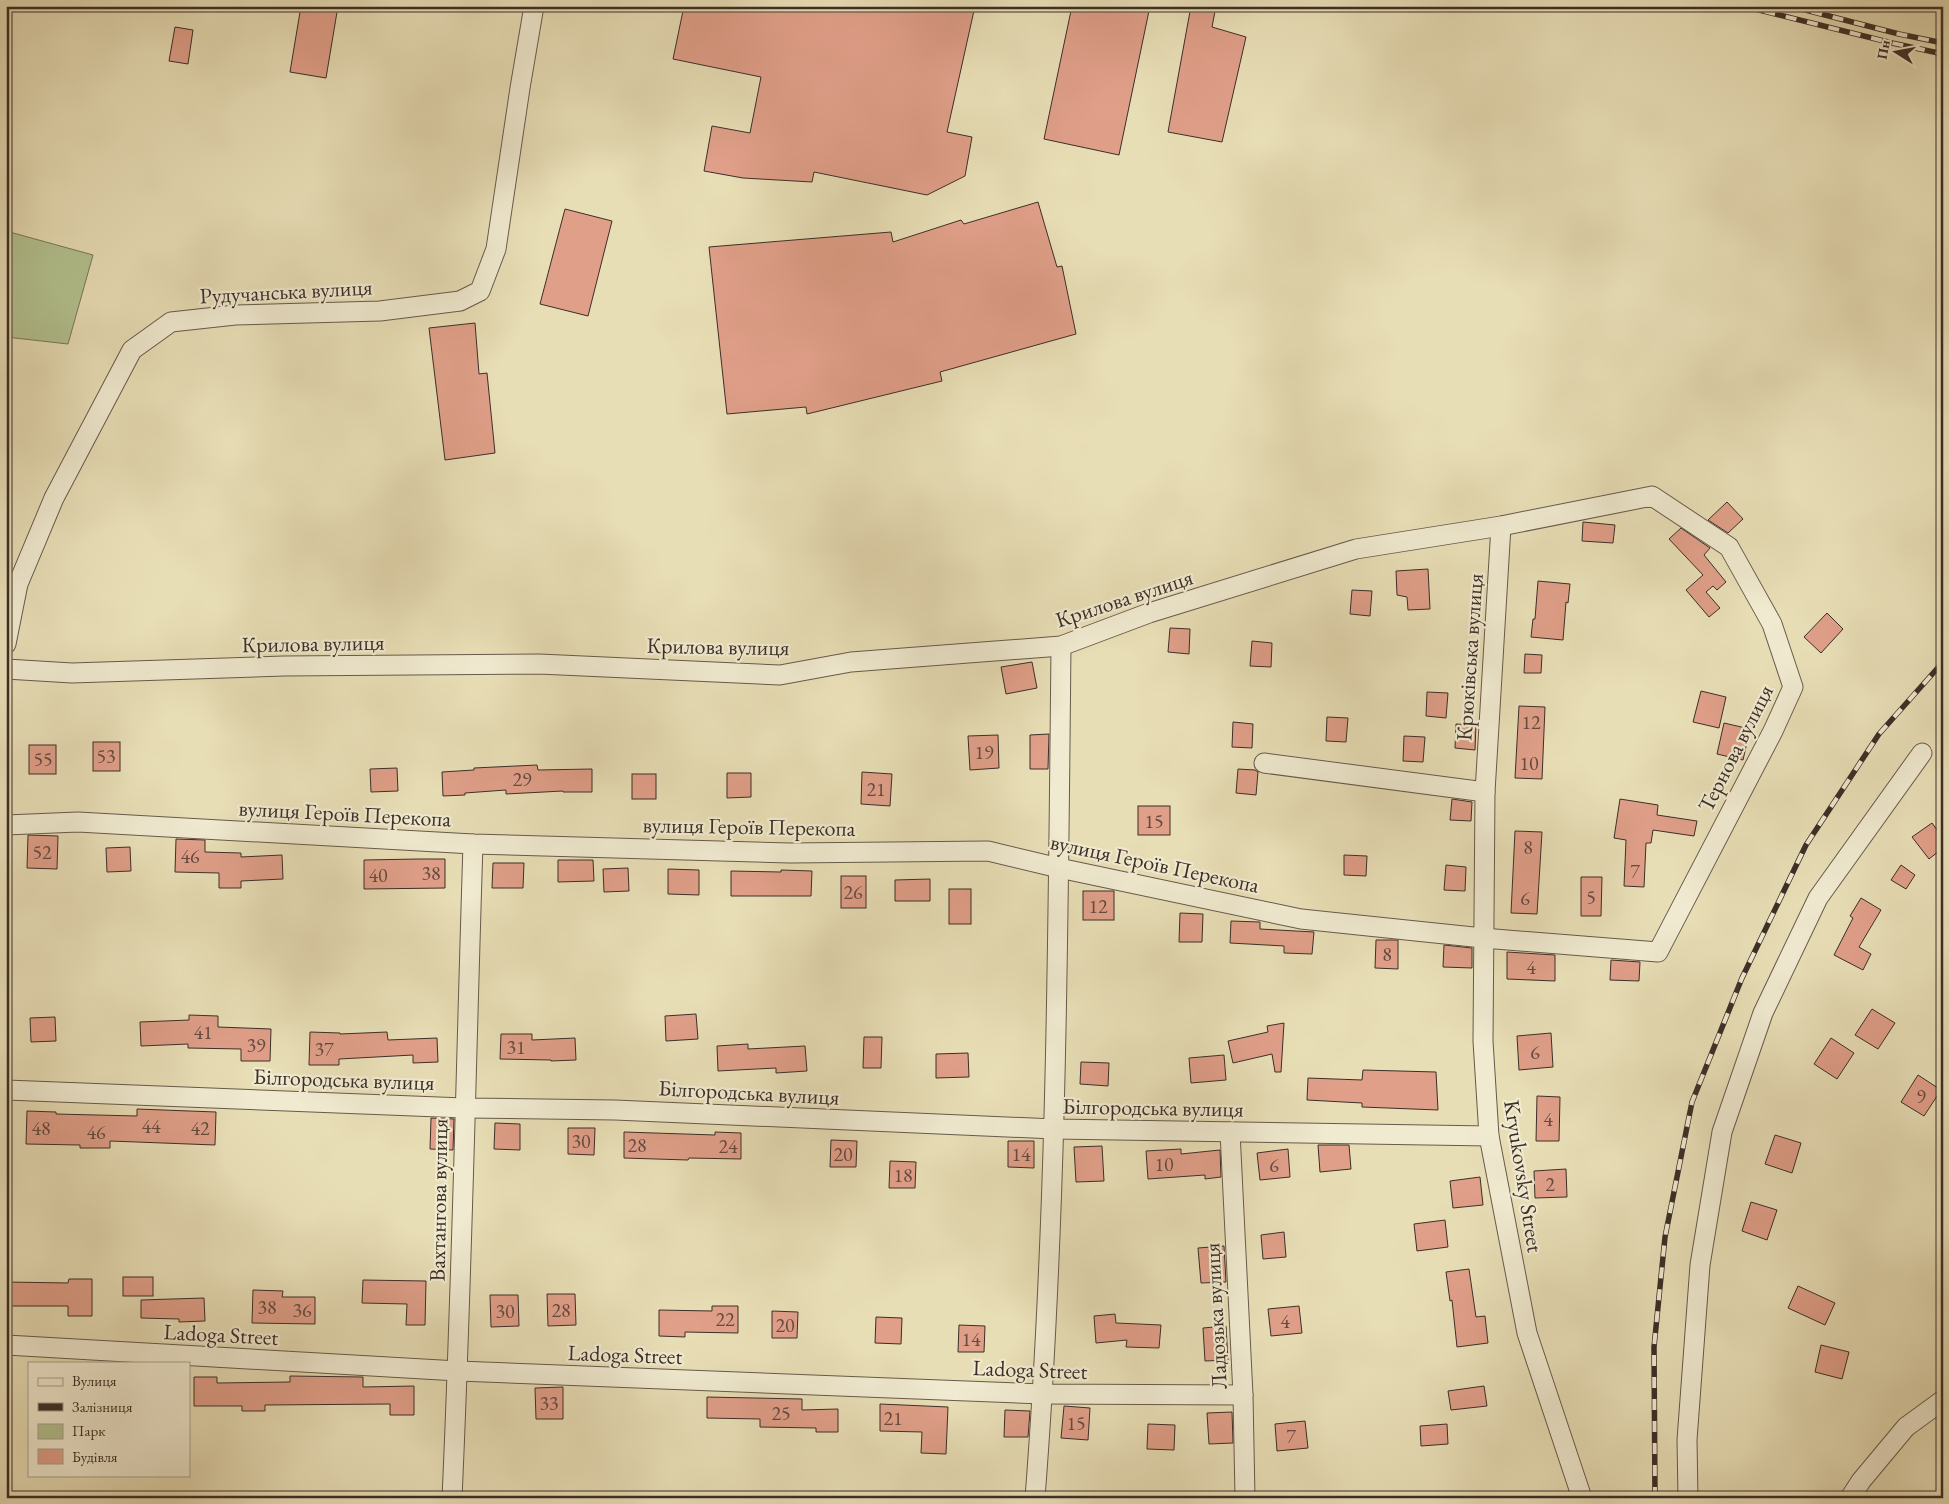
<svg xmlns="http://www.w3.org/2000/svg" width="1949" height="1504" font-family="'EB Garamond',serif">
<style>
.green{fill:#b3c290;stroke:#78785c}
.building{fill:#e09f89;stroke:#3c2e27}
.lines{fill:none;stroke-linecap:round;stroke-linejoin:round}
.minor-casing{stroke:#675a4b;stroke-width:21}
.minor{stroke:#f0ead0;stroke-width:19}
.rail-casing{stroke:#3c2e27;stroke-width:5.5}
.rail{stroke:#f0ead0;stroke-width:4;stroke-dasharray:11;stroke-linecap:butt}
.labels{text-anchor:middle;stroke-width:4.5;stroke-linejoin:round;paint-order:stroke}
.number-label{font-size:20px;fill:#654a40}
.street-label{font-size:22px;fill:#3c2e27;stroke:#f0ead0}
</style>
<rect width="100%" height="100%" fill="#e8deb6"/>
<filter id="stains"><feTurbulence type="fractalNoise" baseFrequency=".004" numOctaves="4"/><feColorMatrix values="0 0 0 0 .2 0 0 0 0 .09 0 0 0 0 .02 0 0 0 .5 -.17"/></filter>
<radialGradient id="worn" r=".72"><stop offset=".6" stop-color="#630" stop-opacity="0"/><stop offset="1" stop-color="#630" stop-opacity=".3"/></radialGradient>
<path class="green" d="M6,231L93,255L68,344L6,337Z"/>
<g class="building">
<path d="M301,6H338L326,78L290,72Z"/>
<path d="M684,6H975L947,132L972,137L965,176L927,195L814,172L812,182L743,178L704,171L712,126L750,133L761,77L673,59Z"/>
<path d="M1072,6H1150L1119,155L1044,139Z"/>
<path d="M1191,6H1216L1212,27L1246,37L1222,142L1168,132Z"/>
<path d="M175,27L193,30L188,64L169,61Z"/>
<path d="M1038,202L1057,267L1062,266L1076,334L940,372L942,381L807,414L806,407L727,414L709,247L891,232L893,242L961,220L964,224Z"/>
<path d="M565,209L612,221L588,316L540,304Z"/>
<path d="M475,323L479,374L487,373L495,453L445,460L429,328Z"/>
<path d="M1727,502L1743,519L1728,533L1708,520Z"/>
<path d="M1583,522L1615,525L1613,543L1582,541Z"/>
<path d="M1681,528L1710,548L1704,555L1726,582L1717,590L1713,586L1706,592L1720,608L1709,617L1686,590L1703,575L1669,539Z"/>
<path d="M1428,569L1430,609L1408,610L1407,597L1397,595L1396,571Z"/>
<path d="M1538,581L1570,584L1568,603L1566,602L1563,640L1531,637L1533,619H1535Z"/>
<path d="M1352,590L1372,591L1370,616L1350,614Z"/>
<path d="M1827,613L1843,629L1821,653L1804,637Z"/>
<path d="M1170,628L1190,629L1189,654L1168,652Z"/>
<path d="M1252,641L1272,643L1271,667L1250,666Z"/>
<path d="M1525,654L1542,655L1541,673H1524Z"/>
<path d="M1032,662L1037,688L1006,694L1001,667Z"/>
<path d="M1701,691L1726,697L1719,728L1693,722Z"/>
<path d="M1427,692L1448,693L1446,718L1426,716Z"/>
<path d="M1519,706L1545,707L1542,779L1515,778Z"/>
<path d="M1327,717L1348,718L1346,742L1326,741Z"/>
<path d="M1233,722L1253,724L1252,748L1232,747Z"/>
<path d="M1724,723L1750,729L1743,760L1717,754Z"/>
<path d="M1456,724L1476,725L1475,750L1455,748Z"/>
<path d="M1049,734L1048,769H1030V735Z"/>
<path d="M998,735L999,768L970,770L968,736Z"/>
<path d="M1404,736L1425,737L1423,762L1403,761Z"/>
<rect x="93" y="742" width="27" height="29"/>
<rect x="29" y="745" width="27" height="29"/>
<path d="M537,765L538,770L592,769V792H563V791L506,794V790L465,793V795L443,796L442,772L474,770V768Z"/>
<path d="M397,768L398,791L371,792L370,769Z"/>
<path d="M1238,769L1255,770L1258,772L1256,795L1236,793Z"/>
<path d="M862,772L892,774L890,806L861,804Z"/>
<path d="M727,773H751V797L727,798Z"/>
<rect x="632" y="774" width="24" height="25"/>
<path d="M1452,799L1472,802L1471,821L1450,820Z"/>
<path d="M1620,799L1658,805L1657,815L1697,821L1694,836L1653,830L1651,843H1646L1644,887L1624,886L1626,840L1614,838Z"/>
<rect x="1138" y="806" width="32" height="29"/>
<path d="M1932,823L1943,838V848L1929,859L1912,837Z"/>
<path d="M1515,831L1542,832L1537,914L1511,913Z"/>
<path d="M28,835L58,836L57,869L27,868Z"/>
<path d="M176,839L205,840V852L241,853V857L282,855L283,879L241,881V888H219V873L175,872Z"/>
<path d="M130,847L131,871L107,872L106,848Z"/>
<path d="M1344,855L1367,856L1366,876L1344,875Z"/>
<path d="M418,859H445V888L364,889V860Z"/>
<path d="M558,860H593L594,881L558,882Z"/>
<path d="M493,863H524L523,888H492Z"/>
<path d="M1446,865L1466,867L1465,891L1444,890Z"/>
<path d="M1901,865L1915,875L1906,889L1891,880Z"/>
<path d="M628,868L629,891L604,892L603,869Z"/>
<path d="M668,869L699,870V895L668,894Z"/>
<path d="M781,870L812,871L811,896H731V871L781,872Z"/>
<rect x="841" y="876" width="25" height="32"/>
<path d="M1581,877H1602L1601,916H1581Z"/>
<path d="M930,879V901H895V880Z"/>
<rect x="949" y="889" width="22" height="35"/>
<rect x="1083" y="891" width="31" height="29"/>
<path d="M1861,898L1881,910L1859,947L1871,954L1863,970L1834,955L1853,918L1850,916Z"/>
<path d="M1180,913L1203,914L1202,942H1179Z"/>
<path d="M1231,921L1260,922V929L1314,932L1312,954L1284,953V946L1230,943Z"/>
<path d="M1376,940H1398V969L1375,968Z"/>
<path d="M1444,945L1472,948V968L1443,967Z"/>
<path d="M1507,952L1555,955V981L1507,979Z"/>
<path d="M1611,960L1640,962L1639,981L1610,980Z"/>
<path d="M1872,1009L1895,1023L1878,1049L1855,1035Z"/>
<path d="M696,1014L698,1039L666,1041L665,1016Z"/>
<path d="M189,1015L218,1016V1027L271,1029L270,1061H241V1049L188,1048V1044L141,1046L140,1022L189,1020Z"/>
<path d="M55,1017L56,1041L31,1042L30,1018Z"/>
<path d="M1284,1023L1281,1072H1275L1272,1054L1233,1063L1228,1041L1268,1032L1267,1026Z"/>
<path d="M310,1032L340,1033V1034L387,1032L388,1040L437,1038L438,1062L413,1063V1055L339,1059V1065H309Z"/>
<path d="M1551,1033L1553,1067L1519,1070L1517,1036Z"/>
<path d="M501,1034H532V1040L575,1038L576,1060L551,1061V1060L500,1059Z"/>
<path d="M864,1037H882L881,1068H863Z"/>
<path d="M1831,1038L1854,1053L1837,1079L1814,1064Z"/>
<path d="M748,1044V1049L805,1046L807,1071L776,1073V1068L718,1071L717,1046Z"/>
<path d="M968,1053L969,1077L936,1078V1054Z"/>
<path d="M1224,1055L1226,1080L1191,1083L1189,1058Z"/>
<path d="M1081,1062L1109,1063L1108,1086L1080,1084Z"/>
<path d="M1363,1070L1436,1072L1438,1110L1362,1107V1103L1307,1100L1308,1078L1362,1080Z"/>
<path d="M1918,1075L1941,1090L1924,1116L1901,1102Z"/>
<path d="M1537,1096L1560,1097L1559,1141H1536Z"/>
<path d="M137,1109L216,1112L215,1145L110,1141V1148H80V1145L26,1144L27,1111L56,1112V1114L137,1116Z"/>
<path d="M431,1118L454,1119L453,1150L430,1149Z"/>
<path d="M495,1123L520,1124V1150L494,1149Z"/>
<path d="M568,1128H595L594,1155L568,1154Z"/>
<path d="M624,1132L715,1135V1132L741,1133V1159L689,1158L688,1160L624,1158Z"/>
<path d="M1775,1135L1801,1143L1792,1173L1765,1164Z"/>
<path d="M831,1140L857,1141L856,1167H830Z"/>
<path d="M1008,1141H1034V1168L1008,1167Z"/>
<path d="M1318,1145H1349L1351,1169L1320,1172Z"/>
<path d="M1102,1146L1104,1181L1076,1182L1074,1147Z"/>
<path d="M1181,1149V1154L1220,1150L1221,1177L1205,1179V1175L1148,1179L1146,1151Z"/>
<path d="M1288,1149L1290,1177L1260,1180L1257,1153Z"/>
<path d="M890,1161L916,1162L915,1188H889Z"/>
<path d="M1566,1169L1567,1197L1535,1198L1534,1171Z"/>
<path d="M1480,1177L1483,1205L1453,1208L1450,1181Z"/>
<path d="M1751,1202L1777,1210L1767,1240L1742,1231Z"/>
<path d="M1445,1220L1448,1247L1417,1251L1414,1224Z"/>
<path d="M1284,1232L1286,1257L1263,1259L1261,1235Z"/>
<path d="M1224,1246L1226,1282L1201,1283L1198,1248Z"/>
<path d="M1469,1269L1476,1317L1485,1316L1488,1343L1457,1347L1452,1300L1450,1301L1446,1272Z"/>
<rect x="123" y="1277" width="30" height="19"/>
<path d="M69,1279H92V1316H68V1306H6V1282L68,1283Z"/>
<path d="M363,1280L426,1281L425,1325H406L407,1304L362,1303Z"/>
<path d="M1798,1286L1835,1303L1825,1325L1788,1308Z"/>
<path d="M253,1290L283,1291L282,1297H315V1324L252,1323Z"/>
<path d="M547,1294H575L576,1325L548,1326Z"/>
<path d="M490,1295H518L519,1326L491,1327Z"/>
<path d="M204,1298L205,1321L179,1322V1319L141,1318V1300Z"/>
<path d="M712,1306H738V1333L685,1332V1337L659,1336V1310L712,1311Z"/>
<path d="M1299,1306L1302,1333L1271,1336L1268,1309Z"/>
<path d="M772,1311L798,1312L797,1338H772Z"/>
<path d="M1115,1314L1116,1323L1161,1325L1159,1348L1126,1347L1127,1340L1096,1343L1094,1316Z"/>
<path d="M876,1317L902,1318L901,1344L875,1343Z"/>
<path d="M959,1325L985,1326L984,1352H958Z"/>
<path d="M1226,1326L1228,1360L1205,1361L1203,1328Z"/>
<path d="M1821,1345L1849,1352L1842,1379L1815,1372Z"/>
<path d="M290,1376L363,1377V1387L414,1386V1415H390V1404L265,1405V1411H242V1406H194V1377H217V1383L290,1382Z"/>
<path d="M1484,1386L1487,1406L1451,1410L1448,1391Z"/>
<path d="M563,1387V1419H536L535,1388Z"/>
<path d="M707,1397L802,1399V1410L838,1409V1432H816V1428L760,1427V1419L707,1418Z"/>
<path d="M880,1404L948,1407L946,1454L921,1453L922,1432L880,1431Z"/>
<path d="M1064,1406L1090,1408L1088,1440L1061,1438Z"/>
<path d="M1005,1410L1030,1411L1028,1437H1004Z"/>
<path d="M1232,1412L1233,1443L1209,1444L1207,1413Z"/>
<path d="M1305,1421L1308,1448L1277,1451L1275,1424Z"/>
<path d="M1148,1424L1175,1425L1174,1450L1147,1449Z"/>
<path d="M1447,1424L1448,1444L1421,1446L1420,1426Z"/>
</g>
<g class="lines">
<g class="minor-casing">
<g id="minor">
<path d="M1501,526L1485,792L1483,1041L1489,1136L1527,1333L1582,1498"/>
<path d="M6,644L18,584L54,498L132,350L171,322L235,315L380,311L460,301L480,291L496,249L520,88L534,6"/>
<path d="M6,669L72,673L284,666L539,664L780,675L851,662L1061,646L1149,613L1356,549L1501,526L1652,496L1729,547L1772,624L1793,687L1773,731L1658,952L1483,938L1301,919L1059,868L988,851L790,853L473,844L78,822L6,825"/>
<path d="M1264,763L1485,792"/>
<path d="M6,1090L464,1108L615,1110L1054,1129L1489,1136"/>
<path d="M1230,1132L1243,1395L1245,1498"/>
<path d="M6,1345L458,1371L1043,1394L1243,1395"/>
<path d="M452,1498C462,1280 466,1062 473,844"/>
<path d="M1035,1498C1057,1214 1058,930 1061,646"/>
<path d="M1688,1498L1687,1440L1700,1265L1722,1132L1763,1013L1818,898L1922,753"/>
<path d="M1850,1498L1861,1481L1906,1427L1943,1400"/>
</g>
</g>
<use href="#minor" class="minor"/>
<g class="rail-casing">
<g id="rail">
<path d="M1743,6L1892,43L1943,54"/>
<path d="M1790,6L1899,34L1943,43"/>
<path d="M1655,1498L1654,1347L1665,1237L1692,1102L1742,978L1806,845L1879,734L1943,662"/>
</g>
</g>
<use href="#rail" class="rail"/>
</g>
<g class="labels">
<g class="number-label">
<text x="1531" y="729">12</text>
<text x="984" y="759">19</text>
<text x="106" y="763">53</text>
<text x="43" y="766">55</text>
<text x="1529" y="770">10</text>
<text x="522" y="786">29</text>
<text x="876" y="796">21</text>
<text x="1154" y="828">15</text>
<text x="1528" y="854">8</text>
<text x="42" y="859">52</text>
<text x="190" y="863">46</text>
<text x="1635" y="878">7</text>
<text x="431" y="880">38</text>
<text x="378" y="882">40</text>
<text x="853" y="899">26</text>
<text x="1591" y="904">5</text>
<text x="1525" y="905">6</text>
<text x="1098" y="913">12</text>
<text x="1387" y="961">8</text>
<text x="1531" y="974">4</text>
<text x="203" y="1039">41</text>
<text x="256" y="1052">39</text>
<text x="516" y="1054">31</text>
<text x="324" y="1056">37</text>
<text x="1535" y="1059">6</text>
<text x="1921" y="1103">9</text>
<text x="1548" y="1126">4</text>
<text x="151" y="1133">44</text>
<text x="41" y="1135">48</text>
<text x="200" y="1135">42</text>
<text x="96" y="1139">46</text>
<text x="581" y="1148">30</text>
<text x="637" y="1152">28</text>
<text x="728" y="1153">24</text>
<text x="843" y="1161">20</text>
<text x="1021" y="1161">14</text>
<text x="1164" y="1171">10</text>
<text x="1274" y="1172">6</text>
<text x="903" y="1182">18</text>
<text x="1550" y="1191">2</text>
<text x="267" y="1314">38</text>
<text x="302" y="1317">36</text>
<text x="561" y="1317">28</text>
<text x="505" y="1318">30</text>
<text x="725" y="1326">22</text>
<text x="1285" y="1328">4</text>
<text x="785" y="1332">20</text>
<text x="971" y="1346">14</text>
<text x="549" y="1410">33</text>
<text x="781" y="1420">25</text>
<text x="893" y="1425">21</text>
<text x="1076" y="1430">15</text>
<text x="1291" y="1443">7</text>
</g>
<g class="street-label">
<text transform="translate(286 291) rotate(-3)" y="8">Рудучанська вулиця</text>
<text transform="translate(1124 598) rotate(-18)" y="8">Крилова вулиця</text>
<text transform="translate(313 643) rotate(-1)" y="8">Крилова вулиця</text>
<text transform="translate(718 646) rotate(1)" y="8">Крилова вулиця</text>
<text transform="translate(1469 657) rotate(-86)" y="8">Крюківська вулиця</text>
<text transform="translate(1735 748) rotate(-63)" y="8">Тернова вулиця</text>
<text transform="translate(345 813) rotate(3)" y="8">вулиця Героїв Перекопа</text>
<text transform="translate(749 826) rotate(1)" y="8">вулиця Героїв Перекопа</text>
<text transform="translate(1155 863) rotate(12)" y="8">вулиця Героїв Перекопа</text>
<text transform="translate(344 1079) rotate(2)" y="8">Білгородська вулиця</text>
<text transform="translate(749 1092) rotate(3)" y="8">Білгородська вулиця</text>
<text transform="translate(1153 1107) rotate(1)" y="8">Білгородська вулиця</text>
<text transform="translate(1524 1176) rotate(81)" y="8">Kryukovsky Street</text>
<text transform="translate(438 1200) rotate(-89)" y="8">Вахтангова вулиця</text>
<text transform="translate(1215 1316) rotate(-93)" y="8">Ладозька вулиця</text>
<text transform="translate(221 1334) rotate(3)" y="8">Ladoga Street</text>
<text transform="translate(625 1354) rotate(2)" y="8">Ladoga Street</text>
<text transform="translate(1030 1369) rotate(2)" y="8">Ladoga Street</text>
</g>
</g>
<rect width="1949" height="1504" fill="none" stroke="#e8deb6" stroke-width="25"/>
<rect x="8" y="8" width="1934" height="1489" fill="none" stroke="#3c2e27" stroke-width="2.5"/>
<rect x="12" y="12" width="1924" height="1479" fill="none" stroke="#3c2e27"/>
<rect x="28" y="1362" width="162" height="115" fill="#f0ead0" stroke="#a89f8c"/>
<rect x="38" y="1378" width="25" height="8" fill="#f0ead0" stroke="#a89f8c"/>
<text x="72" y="1386" font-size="15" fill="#3c2e27">Вулиця</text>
<rect x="38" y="1403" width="25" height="8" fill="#3c2e27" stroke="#a89f8c"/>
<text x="72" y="1412" font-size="15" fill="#3c2e27">Залізниця</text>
<rect x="38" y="1424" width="25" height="15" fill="#b3c290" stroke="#a89f8c"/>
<text x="72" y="1436" font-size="15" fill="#3c2e27">Парк</text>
<rect x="38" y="1449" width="25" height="15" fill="#e09f89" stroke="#a89f8c"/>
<text x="72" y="1462" font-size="15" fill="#3c2e27">Будівля</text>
<g transform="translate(1896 52) rotate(281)" stroke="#f0ead0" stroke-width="4" paint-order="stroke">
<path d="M0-4L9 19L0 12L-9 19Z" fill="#3c2e27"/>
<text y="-8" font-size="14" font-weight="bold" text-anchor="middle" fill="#3c2e27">Пн</text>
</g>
<rect width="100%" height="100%" filter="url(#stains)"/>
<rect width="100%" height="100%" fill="url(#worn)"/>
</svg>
